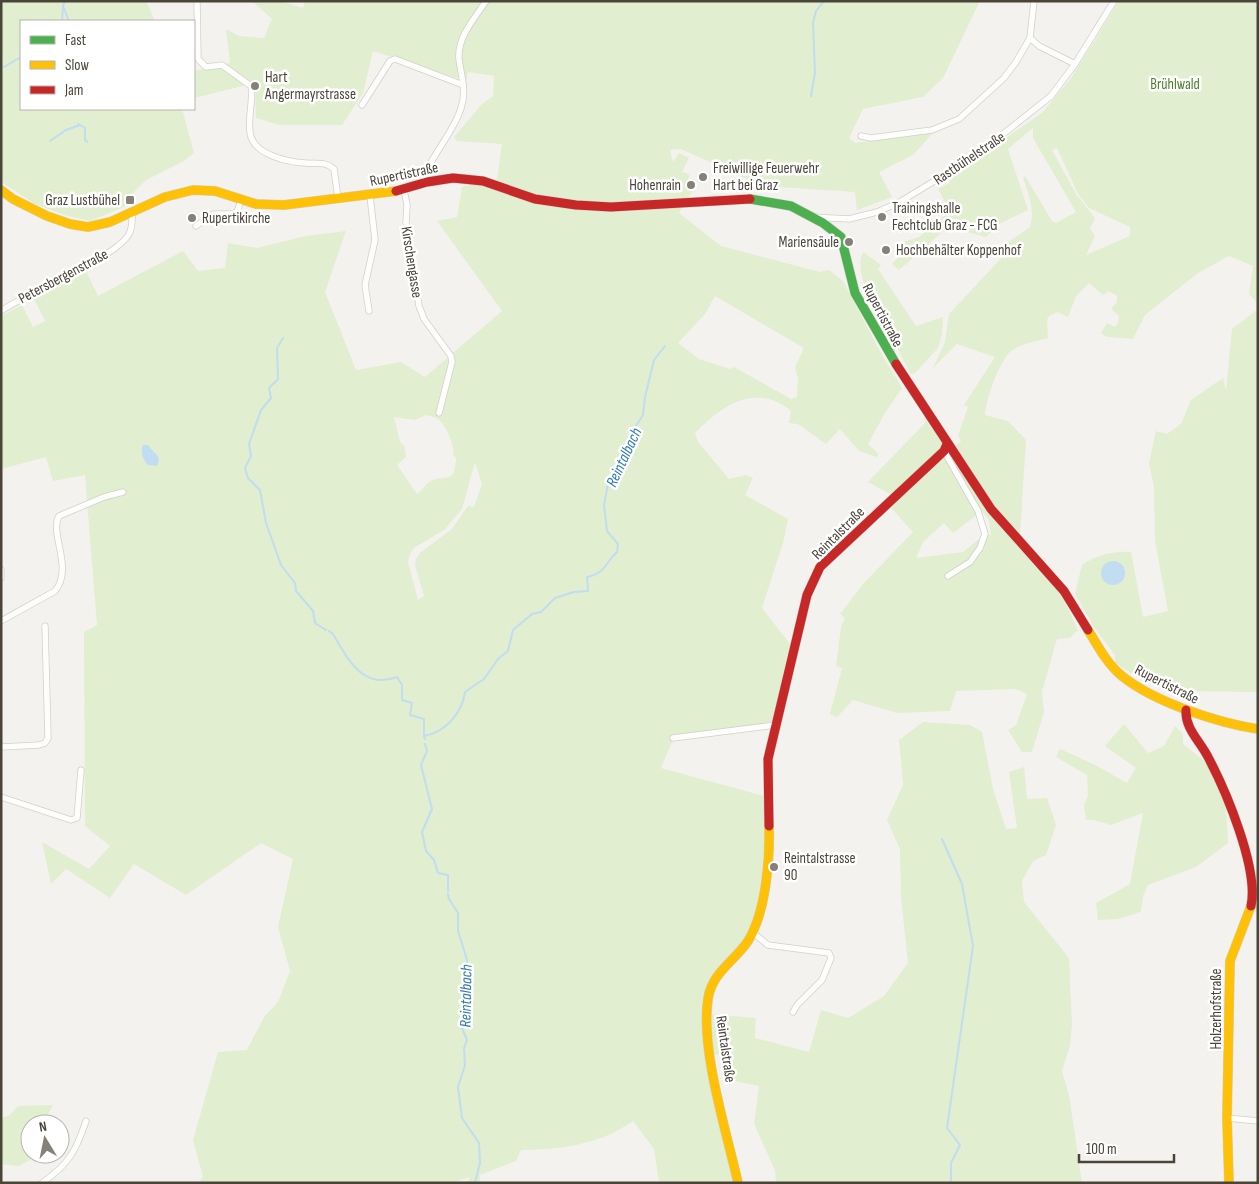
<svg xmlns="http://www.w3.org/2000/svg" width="1259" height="1184" font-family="'Sofia Sans Condensed',sans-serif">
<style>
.green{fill:#e1eecf;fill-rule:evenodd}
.water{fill:#c0ddf1}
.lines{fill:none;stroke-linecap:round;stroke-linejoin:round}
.stream{stroke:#c0ddf1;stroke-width:2}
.street-casing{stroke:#d2d0cb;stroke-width:7}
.fast-casing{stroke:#d3cfc5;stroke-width:10}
.slow-casing{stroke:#d3cfc5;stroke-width:10}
.jam-casing{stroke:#d3cfc5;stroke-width:10}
.street{stroke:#fdfdfc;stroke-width:5.5}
.fast{stroke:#4caf50;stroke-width:9}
.slow{stroke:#ffc107;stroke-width:9}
.jam{stroke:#c62828;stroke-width:9}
.poi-dot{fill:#868178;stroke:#fff;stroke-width:2}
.labels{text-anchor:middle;stroke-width:5;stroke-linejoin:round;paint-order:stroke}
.poi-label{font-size:15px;fill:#4b4439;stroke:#fff;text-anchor:start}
.park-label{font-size:15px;fill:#4a7f2a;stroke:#fff}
.street-label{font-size:15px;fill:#4b4439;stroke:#fff}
.water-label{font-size:16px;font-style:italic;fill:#2e7ab2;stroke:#fff}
</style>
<rect width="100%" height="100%" fill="#f4f2ee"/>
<g class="green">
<path d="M1,1H146L155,21H21V109H182L194,153L184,161L146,180L134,192L124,207L90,221L64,215L35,204L3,183L1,181Z"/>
<path d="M252,1H280L303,8L305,1H980L943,78L923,97L863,109L849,138L855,143L933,133L913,155L879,172L892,197L857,210L855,192L763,186L681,149L670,150L673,162L679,153L689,158L682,172L689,174L687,189L693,190L679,213L721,246L820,272L829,270L843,281L882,355L902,388L885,413L868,444L879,454L876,457L859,451L840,429L826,444L798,424L789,423L791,411C755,382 723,405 695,433L698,442L729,479L746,475L753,478L745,495L788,519L783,543L762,608L790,644L772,722L675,735L661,768L771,798L772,829L752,932L712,983L709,1014L756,1018L755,1038L809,1052L821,1010L848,1018L884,996L908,963L901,897L900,849L887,820L903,785L899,740L923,722L970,725L982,732L993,789L1006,829L1017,828L1009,772L1024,767L1027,799L1047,798L1056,825L1046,855L1033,861L1022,881L1024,902L1069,958L1072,1024L1070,1046L1062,1071L1069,1095L1082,1183H776L775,1170L754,1124L759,1086L725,1079L723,1054L711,1055L738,1183H654L659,1182L654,1149L633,1121C602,1144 559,1150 521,1150L516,1161L480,1175V1183H468L470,1177L450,1183H198L203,1177L193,1140L218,1052L247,1050L264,1017L278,1002L290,971L278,927L293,859L261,843L186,895L134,864L110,898L66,869L51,884L42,842L89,869L110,846L85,826L84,632L97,625L85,475L53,481L46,457L1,469V316L22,305L33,327L45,321L34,299L86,271L98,296L183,251L198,271L225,268L228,243L257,248L306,236L346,231L325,292L356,370L401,362L425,377L502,311L437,221L457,217L462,187L497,179L502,144L457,141L454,137L482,104L493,96L494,76L468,72L466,81L373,51L363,93L342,125H279L256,118L255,83L194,98V71L230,63L226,29L239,36L264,38L272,19ZM715,296L804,348L795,367L798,379L797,397L791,399L734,367L730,369L699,359L678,343L705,314ZM426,415C430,416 435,417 438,419C446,425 455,446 453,455L456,458C455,487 443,473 429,482C424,486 422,491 417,494L397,465L406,457L405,447L400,442L394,417L415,420ZM475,462L482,484L474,507L468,506L452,529L420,553L416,559L415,565L424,596L418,600L408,562L410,554L414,548L444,530L462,509Z"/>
<path d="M1119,1H1258V304L1249,294L1253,266L1229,256L1198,273L1145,315L1133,339L1107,337L1101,333L1107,323L1115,327L1118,323L1119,316L1111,309L1117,302V296L1109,291L1103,295L1089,283L1076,296L1068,317L1058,312L1049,316L1047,320L1048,338C1037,341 1020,344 1011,351C999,362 986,399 985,415L1008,421L1026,440L1019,548L1061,595L1078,630L1070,638L1057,639L1042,692L1044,712L1032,752H1022L1008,730L1016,725L1027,694L1016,689L956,691L950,711L897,713L853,700L837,717L830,714L842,668L836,666L841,627L845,618L840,614L864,583L913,532L891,508L899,499L868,482L927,421L949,454L961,441L958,436L968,407L964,405L995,357L957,344L933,368L945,342L949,314L1007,252L1001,247L1030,227C1035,209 1029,195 1023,178L1025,176L1052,221L1056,223L1076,212L1033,138V128L1008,149L1028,210L999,224L986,237L948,227L899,270L892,264L900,256L894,248L896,244L919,237L950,211L938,189L949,183L950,176L1042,113L1071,78ZM1057,148L1078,194L1089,208L1130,227V236L1086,255L1095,236L1090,229L1095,218L1076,194L1052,150ZM982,511L989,520L991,535L985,534L963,552L916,558L923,542L944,523L953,533Z"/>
<path d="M863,252L881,265L878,269L916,326L943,317L942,334L938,348L914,374L910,373L877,308L874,307C867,289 855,270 863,252Z"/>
<path d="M1258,309V692L1183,691L1149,678L1134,675L1115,663V655L1094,627L1075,594L1082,565C1097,555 1113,551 1131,552L1143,617L1168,611L1155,541L1154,487L1149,463L1156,431L1167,434L1181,424L1191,400L1223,378L1226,391L1232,329Z"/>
<path d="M1124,724L1148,753L1164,746L1175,726L1183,734V744L1208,764L1226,805L1228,843L1196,867L1148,885L1143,896L1141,912L1118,919L1098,920L1096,903L1130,884L1143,813L1111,825L1093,820H1086L1084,805L1088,796L1087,775L1056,757L1060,749L1095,765L1127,783L1136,768L1105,746Z"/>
<path d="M53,1105L43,1124H30V1154L39,1155L19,1166L1,1164V1118L10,1115L18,1106Z"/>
</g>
<g class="water">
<path d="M143,445H148C153,453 163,456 157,466L148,465C143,460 140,452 143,445Z"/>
<circle cx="1113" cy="573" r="12"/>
</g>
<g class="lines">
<g class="stream">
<path d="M65,1L63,6L69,21"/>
<path d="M62,21L63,7"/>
<path d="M4,67L21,57"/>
<path d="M811,96L815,73L813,23L816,11L824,1"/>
<path d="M78,124L85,128V140L87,142"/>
<path d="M50,141L66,130L80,125"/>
<path d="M283,338L277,348L278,379L269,388L271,398L261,410L249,444L251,456L245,468L248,478L260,490L266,523L281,565L295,583L296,591L313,611L315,623L326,630"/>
<path d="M329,631L333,634C348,659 362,690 397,677L402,685V700L412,703L410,715L424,719V736"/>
<path d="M425,739L424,736C446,732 462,713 465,692L484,679L498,659L508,651L513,630L532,614L541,612L555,598L574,592L588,591L587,577C606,573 604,564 617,552L618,544L607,531L604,505L608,484L620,467L627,440L643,415L645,397L654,360L665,346"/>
<path d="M425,744L427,751L421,765L432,809L422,832L426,851L434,860L438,873L448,875V891"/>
<path d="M942,839L962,884L973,946L947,1128L960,1145L951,1163V1183"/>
<path d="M448,894L449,899L458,913V931L467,960L468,998L461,1026L467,1040L464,1048L465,1065L458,1087L462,1118L479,1143L480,1163L475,1183"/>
</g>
<g class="street-casing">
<g id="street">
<path d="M197,1L198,59L206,67L222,65L251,86C254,102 246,121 251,137C257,155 287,162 305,163C316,164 325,161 334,169L338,198"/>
<path d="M1034,1L1030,38L1039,46L1075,64"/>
<path d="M362,105L390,61L395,59L463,85"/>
<path d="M861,136L871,138L932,130L959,119L1004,78L1016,62L1030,38"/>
<path d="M423,183C429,156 453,135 461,108C467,91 461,76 459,59C457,37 475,18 486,1"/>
<path d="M404,190L407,205L406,223L419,306L424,319L451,356L452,362L439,413"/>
<path d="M812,217L849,219L877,212L898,203L974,157L1051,96L1075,64L1114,1"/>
<path d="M196,226L213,214H232L237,212L241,200"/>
<path d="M1,311C28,292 116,258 129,234C133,227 132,219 132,212"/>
<path d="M369,311L365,285L375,240L370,196"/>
<path d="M944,451L978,511L985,534L980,548L970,562L948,576"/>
<path d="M1,570V578"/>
<path d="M1,621L55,591C74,569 49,533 59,516L104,497L123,492"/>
<path d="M673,738L775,725"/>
<path d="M1,747L39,745L45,743L48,738L45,626"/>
<path d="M1,797L71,820L77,818L81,770"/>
<path d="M752,932L768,945L829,953L831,958L822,980L797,1005L793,1012"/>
<path d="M1227,1118L1258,1121"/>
<path d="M42,1183C69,1164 76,1151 86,1121"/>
</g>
</g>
<g class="fast-casing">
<path id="fast" d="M750,199L791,206L823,223L841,237L855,293L896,364"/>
</g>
<g class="slow-casing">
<g id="slow">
<path d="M1,190L13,199L47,216L70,224L88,227L110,222L165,197L193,190L215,191L256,204L284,205L396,191"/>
<path d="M1088,630C1098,646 1107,664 1122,676C1154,702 1218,723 1258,729"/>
<path d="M738,1183C727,1133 700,1049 708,999C712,972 734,962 748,941C766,912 770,859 769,826"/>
<path d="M1229,1183L1227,1118L1230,961L1251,906"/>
</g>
</g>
<g class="jam-casing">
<g id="jam">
<path d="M396,191L427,182L453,178L483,181L535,199L576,205L611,207L750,199"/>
<path d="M896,364L991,509L1064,591L1088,630"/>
<path d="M1186,710C1185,729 1200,741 1208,757C1226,791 1259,869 1251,906"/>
<path d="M769,826L768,759L807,595L820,567L944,451L947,444"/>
</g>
</g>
<use href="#street" class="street"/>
<use href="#fast" class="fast"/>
<use href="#slow" class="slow"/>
<use href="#jam" class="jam"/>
</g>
<g class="poi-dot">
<circle cx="255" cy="86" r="5"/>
<circle cx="703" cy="177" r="5"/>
<circle cx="691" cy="185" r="5"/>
<rect x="125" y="195" width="10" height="10" rx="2.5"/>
<circle cx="882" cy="217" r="5"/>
<circle cx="192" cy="218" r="5"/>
<circle cx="849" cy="242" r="5"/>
<circle cx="886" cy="250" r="5"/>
<circle cx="774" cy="867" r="5"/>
</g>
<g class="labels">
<g class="poi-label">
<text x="265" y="82">Hart<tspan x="265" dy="17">Angermayrstrasse</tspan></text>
<text x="713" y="173">Freiwillige Feuerwehr<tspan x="713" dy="17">Hart bei Graz</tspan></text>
<text x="681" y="190" text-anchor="end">Hohenrain</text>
<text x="120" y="205" text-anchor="end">Graz Lustbühel</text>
<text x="892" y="213">Trainingshalle<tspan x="892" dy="17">Fechtclub Graz - FCG</tspan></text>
<text x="202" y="223">Rupertikirche</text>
<text x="839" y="247" text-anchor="end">Mariensäule</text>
<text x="896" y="255">Hochbehälter Koppenhof</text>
<text x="784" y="863">Reintalstrasse<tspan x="784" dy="17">90</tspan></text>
</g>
<g class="park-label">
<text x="1175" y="89">Brühlwald</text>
</g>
<g class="street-label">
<text transform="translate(969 158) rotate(-34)" y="5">Rastbühelstraße</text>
<text transform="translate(404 174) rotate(-12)" y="5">Rupertistraße</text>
<text transform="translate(412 262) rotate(81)" y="5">Kirschengasse</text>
<text transform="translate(63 276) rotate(-28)" y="5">Petersbergenstraße</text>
<text transform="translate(883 315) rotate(62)" y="5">Rupertistraße</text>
<text transform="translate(838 533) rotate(-45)" y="5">Reintalstraße</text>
<text transform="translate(1167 684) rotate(27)" y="5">Rupertistraße</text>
<text transform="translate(1216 1009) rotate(-90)" y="5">Holzerhofstraße</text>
<text transform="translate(726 1049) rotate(82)" y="5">Reintalstraße</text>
</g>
<g class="water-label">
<text transform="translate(623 457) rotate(-65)" y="6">Reintalbach</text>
<text transform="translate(465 996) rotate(-89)" y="6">Reintalbach</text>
</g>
</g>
<rect width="1259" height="1184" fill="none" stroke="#4b4439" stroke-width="5"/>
<rect x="20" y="20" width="175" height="90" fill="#ffffff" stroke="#b7b4b0"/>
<rect x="30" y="36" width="25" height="8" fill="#4caf50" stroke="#b7b4b0"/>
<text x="65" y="45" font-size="15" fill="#4b4439">Fast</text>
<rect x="30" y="61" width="25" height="8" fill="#ffc107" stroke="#b7b4b0"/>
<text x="65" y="70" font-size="15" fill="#4b4439">Slow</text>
<rect x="30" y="86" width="25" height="8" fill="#c62828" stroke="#b7b4b0"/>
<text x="65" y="95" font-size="15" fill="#4b4439">Jam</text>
<g transform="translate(45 1139) rotate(350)"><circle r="24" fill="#ffffff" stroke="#b7b4b0"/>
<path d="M0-4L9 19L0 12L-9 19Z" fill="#868178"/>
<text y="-8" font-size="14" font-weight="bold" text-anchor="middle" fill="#4b4439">N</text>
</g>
<path d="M1079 1154v8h95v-8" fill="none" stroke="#4b4439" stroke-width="2.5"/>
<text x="1086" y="1154" font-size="15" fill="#4b4439" stroke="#ffffff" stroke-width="4" paint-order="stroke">100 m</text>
</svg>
